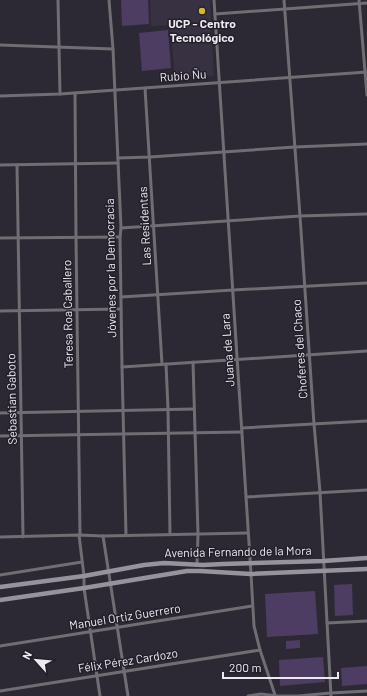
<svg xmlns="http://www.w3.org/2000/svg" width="367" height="696" font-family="Barlow,sans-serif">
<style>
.built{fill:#383142}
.green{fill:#4d3d63}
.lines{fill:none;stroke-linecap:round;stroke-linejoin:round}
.minor{stroke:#706d73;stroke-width:3}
.secondary{stroke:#96939c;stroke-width:4.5}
.poi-dot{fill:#d7b434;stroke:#231f2a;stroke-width:1.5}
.labels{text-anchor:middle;stroke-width:3;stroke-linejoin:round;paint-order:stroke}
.poi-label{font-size:12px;font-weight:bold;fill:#edeaf1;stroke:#231f2a}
.street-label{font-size:12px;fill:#edeaf1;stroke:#231f2a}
</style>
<rect width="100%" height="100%" fill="#2d2934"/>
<path class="built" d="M150,0H210L214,76L175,78L170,25L151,26Z"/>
<g class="green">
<path d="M121,0H148L149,24L122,26Z"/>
<path d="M168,30L171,68L142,71L139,33Z"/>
<path d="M352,584L353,615L335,616L334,585Z"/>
<path d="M315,591L318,634L267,637L265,594Z"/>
<path d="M300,640V648L286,649V641Z"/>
<path d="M323,657L325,682L280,686L279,660Z"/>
<path d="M367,666V684L342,686L341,668Z"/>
</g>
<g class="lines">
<g class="minor">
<path d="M58,0L60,94"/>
<path d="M109,0L113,49L121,228L120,237L122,367L126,535"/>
<path d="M214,0L251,574L254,626L260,650L275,695"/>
<path d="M284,0L300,216L314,424L320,492L331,696"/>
<path d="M359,0L367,95"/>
<path d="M215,14L367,3"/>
<path d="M0,45L113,49"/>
<path d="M145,88L162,364"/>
<path d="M75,93L76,238L80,535"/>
<path d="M0,96L60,94L367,72"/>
<path d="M118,158L150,157L295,147L367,144"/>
<path d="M0,165L118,163"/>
<path d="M17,165L23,537"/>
<path d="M121,228L300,216L367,214"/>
<path d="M0,238L120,237"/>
<path d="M121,297L233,290L367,283"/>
<path d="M0,311L121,309"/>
<path d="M193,362L198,534L197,564"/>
<path d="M166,364L168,409L170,534"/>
<path d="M122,367L367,351"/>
<path d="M0,413L194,409"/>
<path d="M242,428L367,421"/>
<path d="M0,436L242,432"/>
<path d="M246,497L367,490"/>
<path d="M79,535L84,576V588L100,696"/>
<path d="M103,536L128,696"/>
<path d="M0,537L79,535L103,536L248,533"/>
<path d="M0,575L82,562"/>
<path d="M327,623L367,621"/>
<path d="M0,646L252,606"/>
<path d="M0,691L260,650"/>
<path d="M248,696L261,694L277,696H298L331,693L367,691"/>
</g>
<g class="secondary">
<path d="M0,587L84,576L144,565L164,563L203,565L223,564L323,561L367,558"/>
<path d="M0,600L84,588L187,571H200L251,574L367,569"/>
</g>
</g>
<circle class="poi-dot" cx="202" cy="11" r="4"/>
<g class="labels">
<g class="poi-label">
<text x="202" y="28">UCP - Centro<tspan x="202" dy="14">Tecnológico</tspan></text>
</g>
<g class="street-label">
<text transform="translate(183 76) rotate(-4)" y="4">Rubio Ñu</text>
<text transform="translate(145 226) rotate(-93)" y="4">Las Residentas</text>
<text transform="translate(111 268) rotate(-91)" y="4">Jóvenes por la Democracia</text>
<text transform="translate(68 314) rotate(-91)" y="4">Teresa Roa Caballero</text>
<text transform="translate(300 349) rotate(-94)" y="4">Choferes del Chaco</text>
<text transform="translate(228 350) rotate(-94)" y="4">Juana de Lara</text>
<text transform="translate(12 399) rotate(-91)" y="4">Sebastian Gaboto</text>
<text transform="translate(238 552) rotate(-1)" y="4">Avenida Fernando de la Mora</text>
<text transform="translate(125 617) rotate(-9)" y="4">Manuel Ortiz Guerrero</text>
<text transform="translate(128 661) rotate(-9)" y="4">Félix Pérez Cardozo</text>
</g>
</g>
<g transform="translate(36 660) rotate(297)" stroke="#231f2a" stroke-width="3" paint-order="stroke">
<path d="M0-3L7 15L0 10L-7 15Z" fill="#edeaf1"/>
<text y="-6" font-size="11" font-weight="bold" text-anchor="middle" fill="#edeaf1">N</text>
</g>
<path d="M223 672v6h115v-6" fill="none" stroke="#edeaf1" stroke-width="2"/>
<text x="229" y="672" font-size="12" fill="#edeaf1" stroke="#231f2a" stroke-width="3" paint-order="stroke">200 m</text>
</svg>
